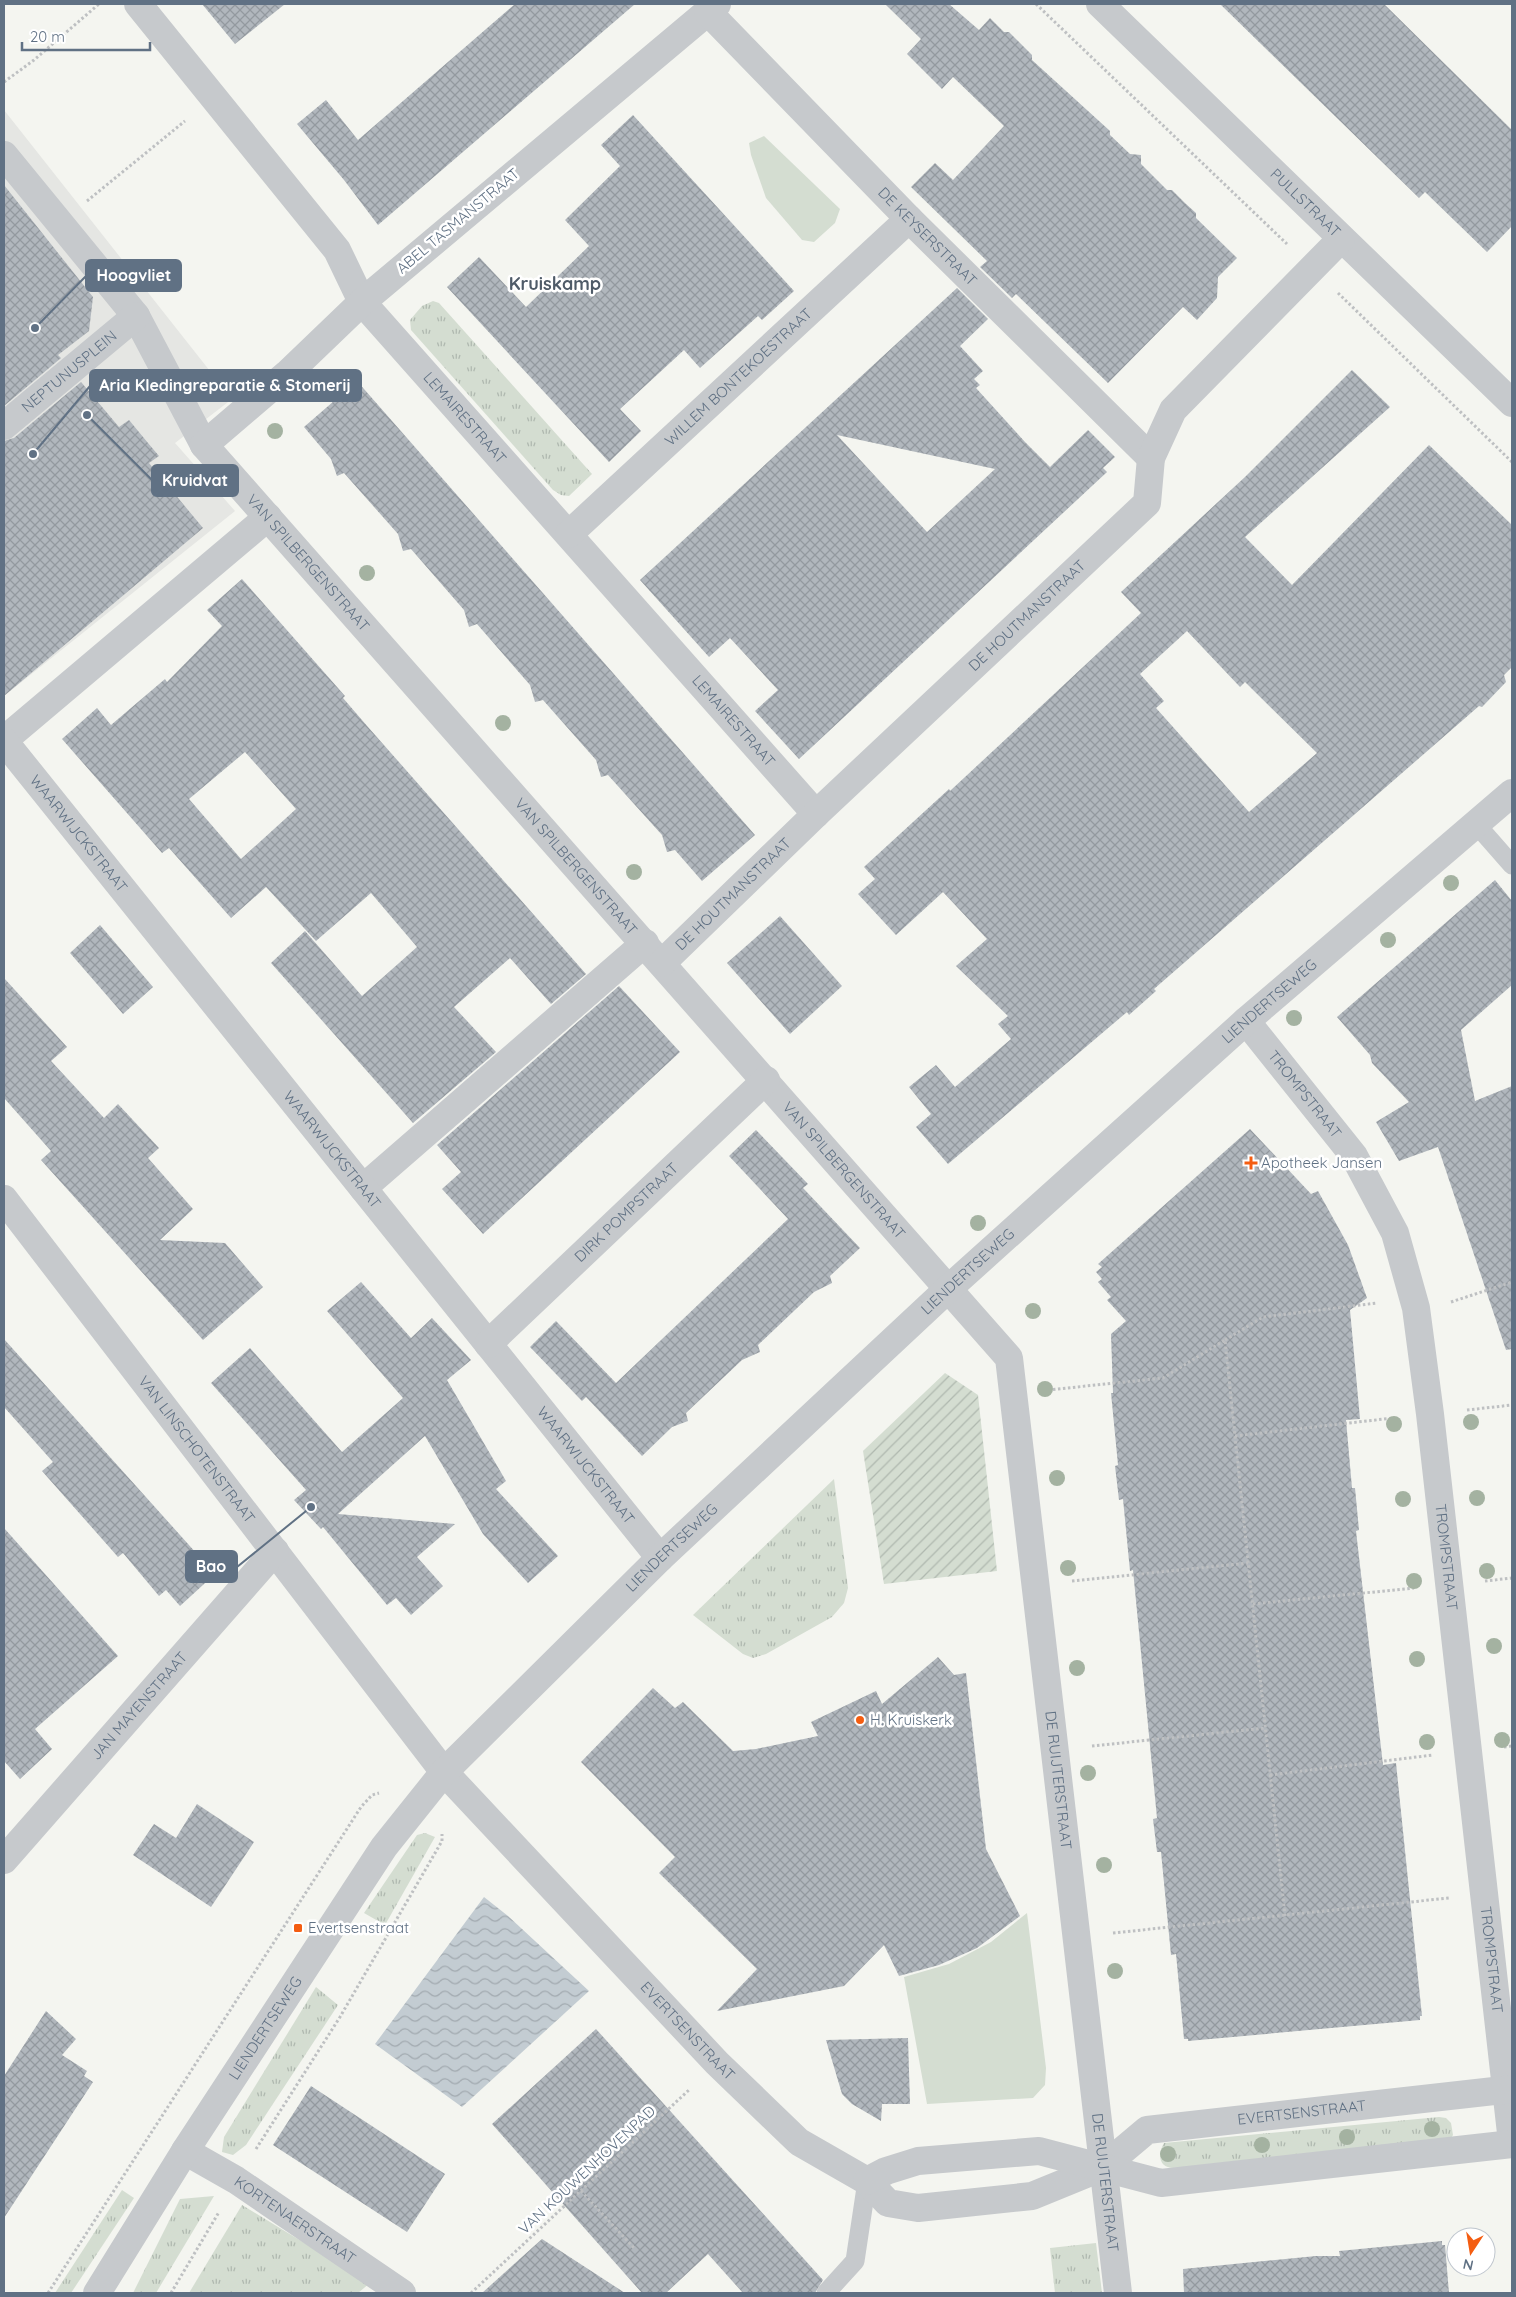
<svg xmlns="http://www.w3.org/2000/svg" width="1516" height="2297" font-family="Quicksand,sans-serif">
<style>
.built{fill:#e5e6e3}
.grass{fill:url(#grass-tufts)}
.park{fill:#d4ddd1}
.garden{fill:url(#garden-furrows)}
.water{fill:url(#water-waves)}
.building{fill:url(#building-cross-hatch);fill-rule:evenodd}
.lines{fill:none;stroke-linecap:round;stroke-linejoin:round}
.path{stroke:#bec0c2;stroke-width:3;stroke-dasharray:2.5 2.5;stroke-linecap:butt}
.service{stroke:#c6c9cc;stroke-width:19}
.pedestrian{stroke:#c6c9cc;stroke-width:28}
.minor{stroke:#c6c9cc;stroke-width:28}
.tertiary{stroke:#c6c9cc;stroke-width:28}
.tree{fill:#a4b2a1}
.poi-dot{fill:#f45d11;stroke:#fff;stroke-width:2}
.labels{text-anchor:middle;stroke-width:5;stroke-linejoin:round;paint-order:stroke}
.street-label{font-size:15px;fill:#607184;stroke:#fff}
.poi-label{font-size:15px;fill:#607184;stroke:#fff;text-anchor:start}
.quarter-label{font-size:18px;font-weight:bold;fill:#4f5b68;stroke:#fff}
.leader{fill:none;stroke:#607184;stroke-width:2}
.callout-dot{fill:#607184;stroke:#fff;stroke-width:2}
.callout{fill:#607184;stroke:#607184;stroke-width:2}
.callout-label{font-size:16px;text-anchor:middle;font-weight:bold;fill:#fff}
</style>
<defs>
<pattern id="grass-tufts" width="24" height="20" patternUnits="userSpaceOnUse" patternTransform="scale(1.25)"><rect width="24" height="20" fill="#d4ddd1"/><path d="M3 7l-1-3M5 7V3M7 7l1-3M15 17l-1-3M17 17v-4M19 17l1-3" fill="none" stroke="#afb8af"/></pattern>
<pattern id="garden-furrows" width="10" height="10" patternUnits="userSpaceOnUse" patternTransform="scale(1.25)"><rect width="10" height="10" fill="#d4ddd1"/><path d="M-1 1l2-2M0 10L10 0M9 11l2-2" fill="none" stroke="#afb8af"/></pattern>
<pattern id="water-waves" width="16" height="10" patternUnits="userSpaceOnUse" patternTransform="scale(1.25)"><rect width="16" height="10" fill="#c3ccd2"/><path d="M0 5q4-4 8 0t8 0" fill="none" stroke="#a2aab0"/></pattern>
<pattern id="building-cross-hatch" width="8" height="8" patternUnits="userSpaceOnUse" patternTransform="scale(1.25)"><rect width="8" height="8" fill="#b1b7bd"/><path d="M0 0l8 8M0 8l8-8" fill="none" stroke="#93999f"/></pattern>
</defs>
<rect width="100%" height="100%" fill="#f4f5f0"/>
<path class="built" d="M4,110L232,399L175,443L235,511L4,696Z"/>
<g class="grass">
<path d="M433,301L439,303L592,474L569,496L561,495L553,490L411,330L410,320L422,306Z"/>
<path d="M834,1479L848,1588L844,1603L832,1617L766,1654L753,1658L743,1654L693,1615Z"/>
<path d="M425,1833L435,1837L385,1925L364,1913L417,1835Z"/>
<path d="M316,1987L338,2005L246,2145L233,2155L222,2152L224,2137Z"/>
<path d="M1439,2117L1446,2118L1451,2123L1453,2135L1450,2140L1174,2168C1159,2168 1157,2155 1164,2143Z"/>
<path d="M122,2190L134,2198L71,2293H55Z"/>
<path d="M214,2196L156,2293H133L180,2199Z"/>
<path d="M242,2205L370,2283L358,2293H189Z"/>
<path d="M1096,2243L1102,2293H1055L1050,2248Z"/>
</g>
<g class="park">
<path d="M764,136L840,209L835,223L814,242L802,240L766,198L751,155L749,143Z"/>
<path d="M1027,1913L1046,2068L1045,2085L1033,2098L927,2104L904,1977L949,1964L991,1942Z"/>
</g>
<path class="garden" d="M945,1373L978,1395L997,1571L884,1584L863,1451Z"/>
<path class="water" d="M484,1897L508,1916L589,1991L462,2107L375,2044Z"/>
<g class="building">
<path d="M202,4H285L235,44Z"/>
<path d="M515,4H635L378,225L344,180L297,124L326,100L358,140Z"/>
<path d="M885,4H949L979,30L990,18L1004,32H1009L1032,55V60L1110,131V135L1130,154L1141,155V164L1167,190H1172L1186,204L1196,213V218L1237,258L1218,277L1217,298L1197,320L1183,307L1108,383L1016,294L1012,298L980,267L987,261L911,187L935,163L953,180L1004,126L953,77L942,89L907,54L921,39Z"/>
<path d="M1220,4H1384L1512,130V226L1487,252L1425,192L1419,198Z"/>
<path d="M633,115L794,291L762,320L758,316L700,368L684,350L620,409L641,431L609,462L447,287L479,257L526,307L589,246L565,220L620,166L601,145Z"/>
<path d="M4,185L93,297L89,331L58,355L61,358L4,406Z"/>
<path d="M957,288L988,319L960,346L983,371L974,379L980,385L976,388L1025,442L1050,467L1088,430L1115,457L1103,468L1107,472L799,759L755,711L778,690L730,638L709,657L640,580ZM837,435L995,469L927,532Z"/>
<path d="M1352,370L1390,407L1245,537L1292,585L1429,445L1512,525V667L1504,675L1506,682L1482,707L1479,706L1154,989L1156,991L1129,1015L1127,1012L948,1164L916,1127L931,1114L909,1087L936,1065L955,1087L1011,1039L998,1024L1008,1016L956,966L987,939L943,892L896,935L858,894L875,879L864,867L949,789L950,791L1141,613L1121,592L1245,477ZM1187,631L1240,687L1245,682L1317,753L1249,812L1156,708L1164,701L1140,674Z"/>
<path d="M357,381L755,835L702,881L675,850L667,852L662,835L608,775L601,777L596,760L543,700L535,702L530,685L477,624L469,627L464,610L411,549L403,551L398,534L344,473L337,476L331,459L304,427Z"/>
<path d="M81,382L119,427L129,420L148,443L159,456L149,463L203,528L4,696V441L14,438Z"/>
<path d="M242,579L345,696L343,698L368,727L586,974L551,1004L510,958L454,1007L496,1052L413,1123L271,963L305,931L362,996L417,947L371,893L316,941L266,887L231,918L169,848L162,853L62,739L97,708L111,725L165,679L167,682L222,626L207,610ZM245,752L296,809L241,859L189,799Z"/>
<path d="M1495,880L1512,901V985L1461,1030L1475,1101L1512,1086V1349L1506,1350L1438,1147L1399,1161L1376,1122L1409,1102L1372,1063L1370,1055L1337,1017Z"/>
<path d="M780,916L842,986L790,1034L727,963Z"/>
<path d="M100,925L153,987L123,1014L70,953Z"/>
<path d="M4,978L67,1047L51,1061L104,1118L118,1104L159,1148L148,1158L193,1209L160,1240L225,1243L263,1287L203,1340L41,1160L51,1151L4,1098Z"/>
<path d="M619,986L680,1052L483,1234L442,1189L461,1172L437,1145Z"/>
<path d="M1250,1129L1311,1194L1318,1191L1348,1245L1367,1298L1350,1310L1360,1419L1346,1420L1352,1488H1355L1359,1530L1356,1531L1383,1765L1396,1763L1422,2016H1420V2020L1188,2041V2039H1184L1176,1954L1171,1955L1161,1852H1157L1153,1819L1157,1818L1133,1570L1130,1571L1123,1499L1119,1500L1115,1466L1118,1465L1111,1393H1113L1111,1334L1126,1321L1107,1300L1111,1297L1098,1282L1102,1279L1096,1272L1102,1267L1098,1264Z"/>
<path d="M756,1130L808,1184L803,1188L860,1248L830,1276L832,1283L814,1292L758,1345L760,1352L742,1360L686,1413L688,1421L672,1427L642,1456L586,1397L582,1401L530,1347L556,1321L616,1383L788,1219L729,1156Z"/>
<path d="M361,1282L411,1338L432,1318L471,1360L447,1380L506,1481L496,1489L558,1556L528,1583L483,1534L425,1436L338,1514L455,1524L417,1557L443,1586L411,1615L396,1598L387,1605L323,1527L321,1529L294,1500L306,1490L211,1383L250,1348L342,1452L403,1398L327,1311Z"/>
<path d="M4,1339L215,1574L180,1606L166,1590L159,1596L123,1553L118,1557L42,1471L53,1462L4,1407Z"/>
<path d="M4,1528L118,1656L35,1729L52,1749L20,1779L4,1761Z"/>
<path d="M938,1657L954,1675L966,1673L986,1849L1020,1916L977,1948L939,1965L899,1976L884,1945L844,1986L717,2011L757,1969L659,1873L675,1857L581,1762L653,1688L675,1708L683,1702L733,1751L756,1749L818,1736L811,1722L876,1691L882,1704Z"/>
<path d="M197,1804L254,1842L211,1907L133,1855L154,1824L176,1838Z"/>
<path d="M46,2011L76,2039L62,2055L87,2071L84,2076L93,2082L4,2218V2076Z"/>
<path d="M596,2029L823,2280L815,2293H743L708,2254L666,2293H642L492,2124Z"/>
<path d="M908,2038L910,2104H882L881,2121L852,2104L842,2094L826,2040Z"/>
<path d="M311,2086L445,2174L407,2232L273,2145Z"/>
<path d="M542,2239L625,2293H482Z"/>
<path d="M1442,2241V2245H1445L1449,2293H1184L1183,2269L1316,2256H1340L1339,2251Z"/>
</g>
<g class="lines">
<g class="path">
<path d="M1036,4L1287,244"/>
<path d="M4,82L34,60L99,4"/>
<path d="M87,201L185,121"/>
<path d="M1338,293L1512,462"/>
<path d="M1451,1302L1512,1282"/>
<path d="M1225,1340L1263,1317L1377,1303"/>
<path d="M1048,1390L1163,1378L1225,1340L1285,1916"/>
<path d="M1467,1410L1512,1405"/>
<path d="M1235,1436L1393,1418"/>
<path d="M1072,1581L1248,1563"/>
<path d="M1485,1581L1512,1578"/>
<path d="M1253,1604L1414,1588"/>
<path d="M1092,1746L1265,1728"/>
<path d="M1504,1747L1512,1746"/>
<path d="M1270,1775L1433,1755"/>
<path d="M1113,1933L1449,1898"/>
<path d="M256,2149L340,2017L442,1841V1834"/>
<path d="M581,2191L635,2249"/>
<path d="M48,2293L361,1807L372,1795L379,1793"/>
<path d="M171,2293L219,2212"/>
<path d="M471,2293L690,2089"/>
</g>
<g class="service">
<path d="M1476,824L1512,865"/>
<path d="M826,2293L855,2261L867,2181"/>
</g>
<g class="pedestrian">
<path d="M4,155L136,316L204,445"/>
<path id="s1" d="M4,426L136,316"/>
<path d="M363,1188L645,943"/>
</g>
<g class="minor">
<path id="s2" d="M138,4L337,250L362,302L816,814"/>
<path id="s3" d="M717,4L362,302L287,374L204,445L1009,1358L1118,2293"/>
<path id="s4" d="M1100,4L1512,403"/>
<path id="s5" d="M708,12L909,219L1151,458"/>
<path id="s6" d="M569,534L909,219"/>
<path d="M4,740L268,517"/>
<path id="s7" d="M4,741L660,1558"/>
<path id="s8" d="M662,963L816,814L1147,503L1151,458L1173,410L1341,239"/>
<path id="s9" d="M1246,1021L1354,1156L1395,1233L1416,1308L1430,1414L1512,2142"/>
<path id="s10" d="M4,1199L444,1772L717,2063L799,2142L867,2181L888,2203L918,2208L1032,2196L1103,2167L1147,2130L1512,2089"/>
<path id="s11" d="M488,1344L766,1080"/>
<path id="s12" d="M4,1860L275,1551"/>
<path id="s13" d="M185,2151L236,2180L402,2293"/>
<path d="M867,2181L886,2171L918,2161L1039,2151L1161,2183L1512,2144"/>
</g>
<path class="tertiary" id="s14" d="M97,2293L185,2151L384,1847L444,1772L660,1558L948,1289L1246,1021L1512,793"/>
</g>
<g class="tree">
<circle cx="275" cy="431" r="8"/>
<circle cx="367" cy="573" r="8"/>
<circle cx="503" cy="723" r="8"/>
<circle cx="634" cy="872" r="8"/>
<circle cx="1451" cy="883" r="8"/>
<circle cx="1388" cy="940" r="8"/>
<circle cx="1294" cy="1018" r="8"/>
<circle cx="978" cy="1223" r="8"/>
<circle cx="1033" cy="1311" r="8"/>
<circle cx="1045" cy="1389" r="8"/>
<circle cx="1471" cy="1422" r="8"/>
<circle cx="1394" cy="1424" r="8"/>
<circle cx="1057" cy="1478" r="8"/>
<circle cx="1477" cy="1498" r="8"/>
<circle cx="1403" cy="1499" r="8"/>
<circle cx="1068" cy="1568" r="8"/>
<circle cx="1487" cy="1571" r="8"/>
<circle cx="1414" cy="1581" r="8"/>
<circle cx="1494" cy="1646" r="8"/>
<circle cx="1417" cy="1659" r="8"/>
<circle cx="1077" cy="1668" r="8"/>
<circle cx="1502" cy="1740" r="8"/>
<circle cx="1427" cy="1742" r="8"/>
<circle cx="1088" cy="1773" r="8"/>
<circle cx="1104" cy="1865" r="8"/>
<circle cx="1115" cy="1971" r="8"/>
<circle cx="1432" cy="2129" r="8"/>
<circle cx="1347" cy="2137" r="8"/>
<circle cx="1262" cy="2145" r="8"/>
<circle cx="1168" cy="2154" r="8"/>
</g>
<g class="poi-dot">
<path d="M1248.5 1155.5h5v5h5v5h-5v5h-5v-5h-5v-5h5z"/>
<circle cx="860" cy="1720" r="5"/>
<rect x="293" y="1923" width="10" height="10" rx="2.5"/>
</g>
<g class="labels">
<g class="street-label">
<text dy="5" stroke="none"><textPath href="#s4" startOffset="286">PULLSTRAAT</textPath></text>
<text transform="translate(458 221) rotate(-40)" y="5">ABEL TASMANSTRAAT</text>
<text dy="5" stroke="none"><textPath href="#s5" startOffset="314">DE KEYSERSTRAAT</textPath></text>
<text dy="5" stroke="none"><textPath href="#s1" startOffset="85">NEPTUNUSPLEIN</textPath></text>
<text dy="5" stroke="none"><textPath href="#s6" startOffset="231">WILLEM BONTEKOESTRAAT</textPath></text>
<text dy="5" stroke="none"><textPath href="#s2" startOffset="529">LEMAIRESTRAAT</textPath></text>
<text dy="5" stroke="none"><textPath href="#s3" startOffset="834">VAN SPILBERGENSTRAAT</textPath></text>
<text dy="5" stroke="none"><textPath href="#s8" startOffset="504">DE HOUTMANSTRAAT</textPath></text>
<text dy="5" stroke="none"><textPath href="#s2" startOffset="934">LEMAIRESTRAAT</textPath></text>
<text dy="5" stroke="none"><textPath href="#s7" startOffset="119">WAARWIJCKSTRAAT</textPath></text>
<text dy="5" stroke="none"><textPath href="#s3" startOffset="1239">VAN SPILBERGENSTRAAT</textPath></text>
<text dy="5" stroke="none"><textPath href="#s8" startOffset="99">DE HOUTMANSTRAAT</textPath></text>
<text dy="5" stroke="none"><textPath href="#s14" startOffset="1756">LIENDERTSEWEG</textPath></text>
<text dy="5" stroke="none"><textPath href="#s9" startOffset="94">TROMPSTRAAT</textPath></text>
<text dy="5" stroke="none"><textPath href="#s7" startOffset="524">WAARWIJCKSTRAAT</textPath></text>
<text dy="5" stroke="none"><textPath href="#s3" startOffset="1644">VAN SPILBERGENSTRAAT</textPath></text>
<text dy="5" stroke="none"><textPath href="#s11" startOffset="191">DIRK POMPSTRAAT</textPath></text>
<text dy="5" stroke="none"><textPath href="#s14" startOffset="1351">LIENDERTSEWEG</textPath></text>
<text dy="5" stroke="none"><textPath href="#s10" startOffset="316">VAN LINSCHOTENSTRAAT</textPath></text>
<text dy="5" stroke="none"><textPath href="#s7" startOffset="929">WAARWIJCKSTRAAT</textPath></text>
<text dy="5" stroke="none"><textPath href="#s14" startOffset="946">LIENDERTSEWEG</textPath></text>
<text dy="5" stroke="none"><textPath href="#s9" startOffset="589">TROMPSTRAAT</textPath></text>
<text dy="5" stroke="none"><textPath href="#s12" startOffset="205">JAN MAYENSTRAAT</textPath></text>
<text dy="5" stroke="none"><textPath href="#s3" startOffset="2319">DE RUIJTERSTRAAT</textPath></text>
<text dy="5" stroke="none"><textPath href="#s9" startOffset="994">TROMPSTRAAT</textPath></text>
<text dy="5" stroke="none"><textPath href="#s14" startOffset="314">LIENDERTSEWEG</textPath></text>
<text dy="5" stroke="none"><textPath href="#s10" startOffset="1078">EVERTSENSTRAAT</textPath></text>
<text dy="5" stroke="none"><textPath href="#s10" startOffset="1779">EVERTSENSTRAAT</textPath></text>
<text transform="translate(587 2170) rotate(-43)" y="5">VAN KOUWENHOVENPAD</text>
<text dy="5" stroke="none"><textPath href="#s3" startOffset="2724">DE RUIJTERSTRAAT</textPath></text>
<text dy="5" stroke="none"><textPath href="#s13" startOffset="130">KORTENAERSTRAAT</textPath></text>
</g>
<g class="poi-label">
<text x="1261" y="1168">Apotheek Jansen</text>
<text x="870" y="1725">H. Kruiskerk</text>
<text x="308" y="1933">Evertsenstraat</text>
</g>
<g class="quarter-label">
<text x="555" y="290">Kruiskamp</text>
</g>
</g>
<path class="leader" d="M35 328L86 276M33 454L90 386M87 415L152 480M311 1507L237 1567"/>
<g class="callout-dot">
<circle cx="35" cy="328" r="5"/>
<circle cx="33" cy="454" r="5"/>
<circle cx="87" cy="415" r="5"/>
<circle cx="311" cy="1507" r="5"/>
</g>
<g class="callout">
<rect x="86" y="260" width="95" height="31" rx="5"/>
<rect x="90" y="370" width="271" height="31" rx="5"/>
<rect x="152" y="465" width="86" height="31" rx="5"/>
<rect x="186" y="1551" width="51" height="31" rx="5"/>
</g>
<g class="callout-label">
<text x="134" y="281">Hoogvliet</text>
<text x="225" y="391">Aria Kledingreparatie &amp; Stomerij</text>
<text x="195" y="486">Kruidvat</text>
<text x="211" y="1572">Bao</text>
</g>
<rect width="1516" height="2297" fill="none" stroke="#607184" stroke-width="10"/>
<g transform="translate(1471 2252) rotate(192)"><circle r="24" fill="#ffffff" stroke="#bfc6ce"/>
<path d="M0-4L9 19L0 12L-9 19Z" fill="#f45d11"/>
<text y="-8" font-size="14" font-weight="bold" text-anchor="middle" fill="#607184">N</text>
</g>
<path d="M22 42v8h128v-8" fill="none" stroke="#607184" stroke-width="2.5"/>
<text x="30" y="42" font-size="15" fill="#607184" stroke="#ffffff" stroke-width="4" paint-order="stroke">20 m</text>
</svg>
